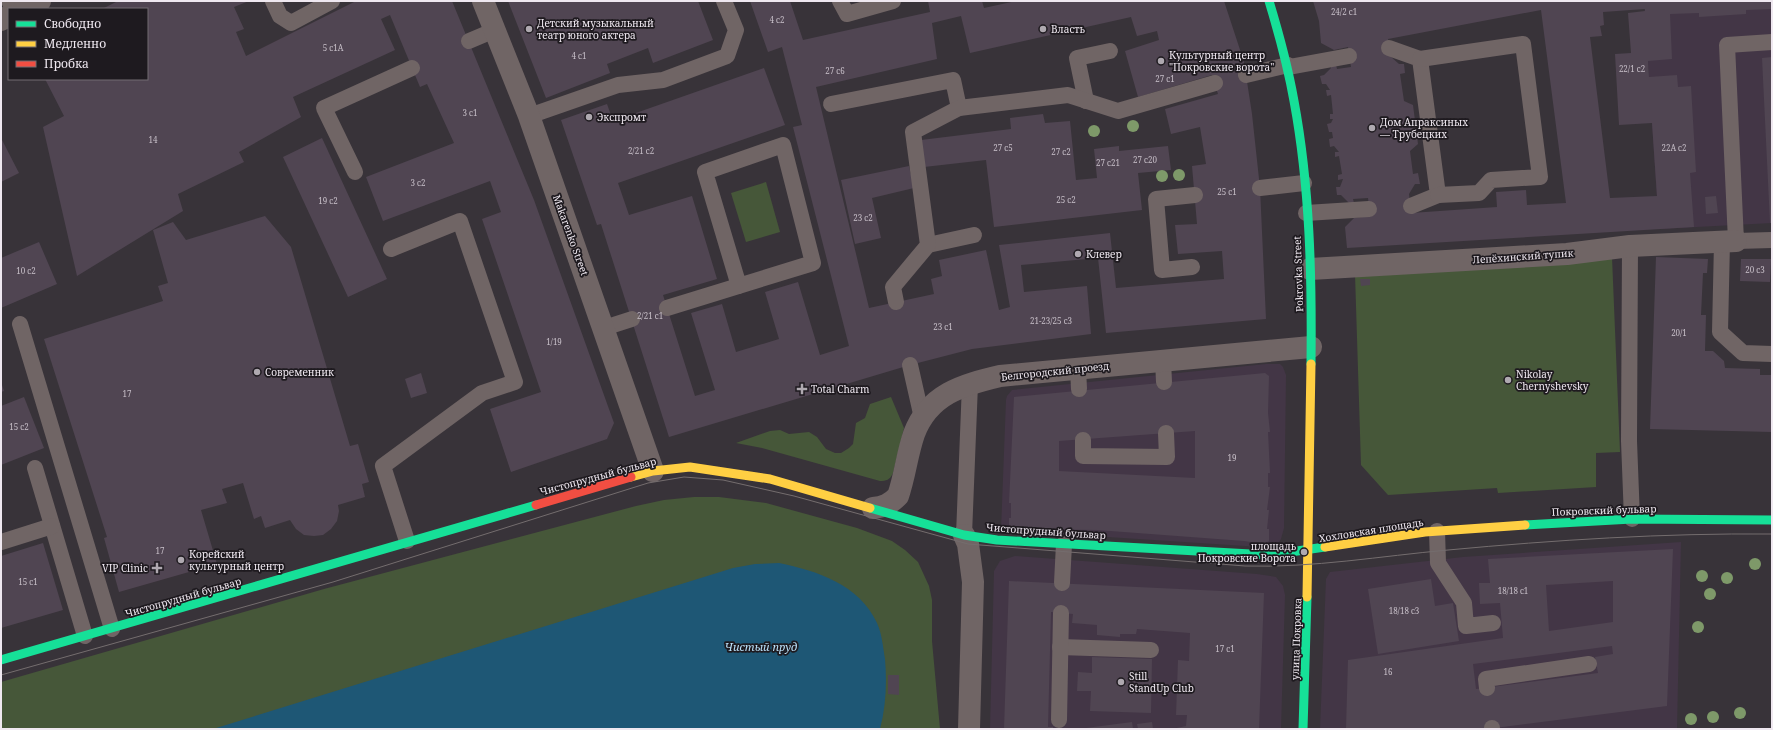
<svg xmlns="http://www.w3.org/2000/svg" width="1773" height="730" font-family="'Noto Serif',serif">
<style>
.built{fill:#433646}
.green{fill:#465739}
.water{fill:#1e5775}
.building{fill:#504552;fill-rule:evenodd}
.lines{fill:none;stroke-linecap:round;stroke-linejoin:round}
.lane{stroke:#706565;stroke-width:16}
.street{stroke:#706565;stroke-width:22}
.fast{stroke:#16e098;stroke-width:9}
.slow{stroke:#ffcf43;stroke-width:9}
.jam{stroke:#f24e42;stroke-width:9}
.tram{stroke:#746d6e;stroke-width:1}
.tree{fill:#7e9969}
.poi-dot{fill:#afa9b0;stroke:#1e1a1f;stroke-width:1.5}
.labels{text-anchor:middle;stroke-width:3.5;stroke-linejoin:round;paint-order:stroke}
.number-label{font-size:8px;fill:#c7bfc8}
.poi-label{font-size:10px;fill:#efe8f0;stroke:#1e1a1f;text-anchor:start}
.street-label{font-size:10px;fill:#efe8f0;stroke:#1e1a1f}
.water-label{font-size:11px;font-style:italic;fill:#bce3fc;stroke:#1e1a1f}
</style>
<rect width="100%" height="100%" fill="#383339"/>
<g class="built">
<path d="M1644,1H1772V223L1659,229Z"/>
<path d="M1266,364H1280L1283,367L1286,375L1284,528L1281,539L1275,548L1001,530L1006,400L1007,396L1012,390Z"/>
<path d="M1681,542L1677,729H1320L1326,579L1330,572L1463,557Z"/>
<path d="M1015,556L1257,574L1276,577L1283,586L1285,595L1281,729H990L994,571L1000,561Z"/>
</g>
<g class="green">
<path d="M766,182L780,232L746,242L731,193Z"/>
<path d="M1612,257L1620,452L1596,453V487L1498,493L1497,488L1388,495L1361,465L1355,274Z"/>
<path d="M891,397L904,428L893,473C890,480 886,481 880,481L762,448L736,443L770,431L780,430L789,434L809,432L817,437L826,449L835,453H841L849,448L853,444L856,423L865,418L870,404Z"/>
<path d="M694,497H719L766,503L857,528L892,541L905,550L918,562L929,586L932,600V641L940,729H1V682L324,589L636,506L664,500Z"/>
</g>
<path class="water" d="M779,563C817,571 859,584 877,623C882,634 883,647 885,659C887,683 886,706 880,729H213L733,568L755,564Z"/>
<g class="building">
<path d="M118,1H249L234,7L244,29L236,32L246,56L356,1H452L534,200L614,423L607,439L511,472L490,409L541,392L482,219L501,212L490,181L383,221L366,177L454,143L427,84L420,87L390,15L381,19L395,50L293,97L301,117L239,152L244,162L178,194L183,211L77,276L43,127L64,116L45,79H147V9H102Z"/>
<path d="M508,1H698L713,40L653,63L648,48L607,64L610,73L546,98Z"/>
<path d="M750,1H790L803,40L930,12L928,1H982L984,8L1016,1H1224L1244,62L1252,114L1260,188L1266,319L1106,333L1098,258L1021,265L1024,292L1087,286L1091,334L972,349L910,365L669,437L601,224L597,225L561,120L607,104L613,121L764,68L785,125L618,183L629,215L692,196L717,279L663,295L695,396L715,390L691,313L722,304L736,352L779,339L765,292L798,282L820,355L849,346L793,127L802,125L782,47L768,52ZM961,16L970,53L1131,17L1137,36L1157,31L1159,40L1125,51L1138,97L1212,75L1218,94L1165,109L1171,134L1200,127L1206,164L1192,166L1197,224L1175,225L1178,254L1222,251L1224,279L1116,288L1110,233L999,245L1010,307L999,310L986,250L939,260L942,276L931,279L934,294L869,308L816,87L937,59L932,23Z"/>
<path d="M1313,1H1772V9L1746,10V14L1699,17V13L1670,14L1672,59L1648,61L1649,77L1677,75L1678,87L1691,86L1696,172L1690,173L1694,227L1347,248L1345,227L1354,218L1370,216L1368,198L1353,199L1354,203H1349L1341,195H1337L1336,187H1340L1343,179L1338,180V175L1342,174L1339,156L1335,157V152H1339L1334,146L1330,147L1329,139L1333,138L1332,132H1329L1327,124L1331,123L1333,119H1330V114H1333L1331,95L1327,96L1326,90H1330L1326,84H1322L1320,76L1324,75L1331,68V65H1336L1337,69L1351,67L1348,47L1334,50L1321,43L1319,21ZM1645,9V11L1628,13L1631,53L1615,54L1619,125L1652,123L1657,196L1610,198L1590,37L1602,36L1600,26L1604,25L1603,12ZM1541,10L1566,203L1527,205L1526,190L1496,192L1497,207L1411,213L1409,194L1415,184H1420L1418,173L1413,174L1410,151L1418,144L1413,105L1404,101L1400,74L1405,73L1404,64H1399L1390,56L1388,39Z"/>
<path d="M1772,57V223H1770L1762,58Z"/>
<path d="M1043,114L1045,123L1070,121L1076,180L1097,178L1094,149L1119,146V151L1168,146L1171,170L1138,173L1142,210L994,227L986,160L924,167L921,140L1011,129L1010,118Z"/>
<path d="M1,138L19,173L1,182Z"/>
<path d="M322,138L387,279L348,297L283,157Z"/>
<path d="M909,166L914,188L872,198L881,238L855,244L841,180Z"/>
<path d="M1716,196L1718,213L1706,214L1705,197Z"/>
<path d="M265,216L291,247L350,446L358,444L369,482L362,484L365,497L338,505L339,511L337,521L331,529L323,535L314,536L304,535L296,529L290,520L265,528L261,516L254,519L243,483L222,489L227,503L201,510L217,564L119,592L104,538L107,537L44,339L163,301L158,286L168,283L153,230L173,222L186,240Z"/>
<path d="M39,242L57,284L1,308V258Z"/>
<path d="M1656,257L1708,259L1707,273H1703L1701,315H1706L1705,351H1713L1724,361L1725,368L1760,369V375H1772V432L1650,429Z"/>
<path d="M1741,259H1771L1770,282L1740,281Z"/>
<path d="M1360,279H1370V285L1361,286Z"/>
<path d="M421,373L427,393L411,398L405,379Z"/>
<path d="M1265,373L1269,376L1268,413L1270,432H1268L1270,473H1268V487H1270L1267,510H1269L1267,529H1269V541L1265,544L1244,541L1097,530L1013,529L1009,525V518H1011V503H1009L1014,397ZM1195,431V478L1059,471V441Z"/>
<path d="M1,382L4,391L1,392Z"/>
<path d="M24,397L44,448L1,465V406Z"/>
<path d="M43,543L63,610L1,628V556Z"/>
<path d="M1673,549L1667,706L1487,729H1346L1348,660L1503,638L1500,603L1480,604L1479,583H1490L1488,559ZM1613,581V622L1549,631L1546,585ZM1612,646L1613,654L1595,657L1598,673L1476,689L1473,664Z"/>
<path d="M1431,579L1435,606L1453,603L1459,641L1378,654L1368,589Z"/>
<path d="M1009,581L1264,593L1259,729H1172L1186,726L1187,715H1176L1178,660L1189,661L1190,633L1137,629L1136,634H1120V637L1097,635V625L1072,623L1073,614L1051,612L1048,727H1053V729H1004Z"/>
<path d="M1092,657L1152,659L1151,713L1090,711L1091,691H1077L1078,672L1092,673Z"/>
<path d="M888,675H899V695L888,694Z"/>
<path d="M1132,722L1133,729H1086V728Z"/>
<path d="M1152,722L1153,729H1138L1137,724Z"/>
</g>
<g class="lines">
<g class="lane">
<path d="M9,1L13,9"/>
<path d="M273,1L280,16L291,23L332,1"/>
<path d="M840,1L847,14L893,1"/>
<path d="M469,41L495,30"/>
<path d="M1772,42L1727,45L1736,241L1772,240"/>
<path d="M1389,48L1420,59L1438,195L1411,206"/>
<path d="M1420,59L1523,44L1540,177L1491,180L1479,193L1438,195"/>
<path d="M1289,67L1349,56"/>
<path d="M1246,75L1288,65"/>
<path d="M1086,101L1077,58L1110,51"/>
<path d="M831,104L953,80L959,108"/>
<path d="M529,116L618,85L663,80L727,56L736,30L724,1"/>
<path d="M355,172L324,108L412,68"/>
<path d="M1260,188L1304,183"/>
<path d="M1306,213L1369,209"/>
<path d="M1722,242L1720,332L1743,353L1772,354"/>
<path d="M928,245L974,235"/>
<path d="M1630,246L1629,441L1632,519"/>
<path d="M391,249L460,221L515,382L482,393L383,466L407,541"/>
<path d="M1192,267L1162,270L1156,199L1195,195"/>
<path d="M896,302L893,287L928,245L913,132L959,108L1068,95L1118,111L1215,83"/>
<path d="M667,308L813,263L783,145L705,172L739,286"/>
<path d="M20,324L112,629"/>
<path d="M604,328L632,319"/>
<path d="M1163,360L1164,382"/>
<path d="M910,365L922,418"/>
<path d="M1078,368L1079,389"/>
<path d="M1083,440V456L1167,457L1166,433"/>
<path d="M35,468L85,636"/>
<path d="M1437,531L1438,563L1464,603L1466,626L1493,623"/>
<path d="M964,535L970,384"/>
<path d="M1,542L52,526"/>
<path d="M1062,583L1064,544"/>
<path d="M1060,647L1151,650"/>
<path d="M1487,688L1486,679L1589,664"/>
<path d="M1059,720L1061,613"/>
<path d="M1492,728V729"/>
</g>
<g class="street">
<path d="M483,1L529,116L653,471"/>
<path d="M24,9L40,1"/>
<path d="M1,20L9,16"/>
<path d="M1310,269L1567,254L1630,246L1736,241"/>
<path d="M873,508C884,507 890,504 898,496C905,476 907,454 914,434C929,394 962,385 1000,376L1311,347"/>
<path d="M964,535L968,544L973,582L969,729"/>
</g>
<g class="fast">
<path d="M1269,1C1279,34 1288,67 1294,101C1310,187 1312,277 1311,364"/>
<path d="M870,508L964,535L997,540L1269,555L1325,547"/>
<path d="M1525,525L1632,519L1772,520"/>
<path d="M1,660L536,505"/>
<path d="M1303,729L1307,597"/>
</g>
<g class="slow">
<path d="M631,477L653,471L690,467L770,479L870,508"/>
<path d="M1325,547L1425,532L1525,525"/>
<path d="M1307,597L1311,364"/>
</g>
<path class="jam" d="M536,505L631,477"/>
<path class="tram" d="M1,675L333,582L648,483L684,477L723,480L794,496L968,544L1245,566C1313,568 1381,556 1448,550C1555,540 1664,533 1772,534"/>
</g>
<g class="tree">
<circle cx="1133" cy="126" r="6"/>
<circle cx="1094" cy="131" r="6"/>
<circle cx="1179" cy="175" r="6"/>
<circle cx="1162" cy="176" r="6"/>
<circle cx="1755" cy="564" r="6"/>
<circle cx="1702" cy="576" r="6"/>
<circle cx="1727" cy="578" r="6"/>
<circle cx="1710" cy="594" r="6"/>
<circle cx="1698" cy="627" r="6"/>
<circle cx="1740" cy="713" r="6"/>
<circle cx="1713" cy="717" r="6"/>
<circle cx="1691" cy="719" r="6"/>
</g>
<g class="poi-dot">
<circle cx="529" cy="29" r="4"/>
<circle cx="1043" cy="29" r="4"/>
<circle cx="1161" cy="61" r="4"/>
<circle cx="589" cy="117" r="4"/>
<circle cx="1372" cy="128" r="4"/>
<circle cx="1078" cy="254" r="4"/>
<circle cx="257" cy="372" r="4"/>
<circle cx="1508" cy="380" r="4"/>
<path d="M800 383h4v4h4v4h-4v4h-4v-4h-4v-4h4z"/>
<circle cx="1304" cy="552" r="4"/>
<circle cx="181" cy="560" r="4"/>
<path d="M155 562h4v4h4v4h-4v4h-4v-4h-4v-4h4z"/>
<circle cx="1121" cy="682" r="4"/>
</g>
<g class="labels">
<g class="number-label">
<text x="1344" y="15">24/2 с1</text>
<text x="777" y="23">4 с2</text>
<text x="333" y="51">5 с1А</text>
<text x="579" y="59">4 с1</text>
<text x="1632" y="72">22/1 с2</text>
<text x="835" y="74">27 с6</text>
<text x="1165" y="82">27 с1</text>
<text x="470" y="116">3 с1</text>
<text x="153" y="143">14</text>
<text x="1003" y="151">27 с5</text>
<text x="1674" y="151">22А с2</text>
<text x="641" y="154">2/21 с2</text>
<text x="1061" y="155">27 с2</text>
<text x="1145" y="163">27 с20</text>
<text x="1108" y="166">27 с21</text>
<text x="418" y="186">3 с2</text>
<text x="1227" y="195">25 с1</text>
<text x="1066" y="203">25 с2</text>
<text x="328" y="204">19 с2</text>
<text x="863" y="221">23 с2</text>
<text x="1755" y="273">20 с3</text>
<text x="26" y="274">10 с2</text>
<text x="650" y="319">2/21 с1</text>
<text x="1051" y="324">21-23/25 с3</text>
<text x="943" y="330">23 с1</text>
<text x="1679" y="336">20/1</text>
<text x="554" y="345">1/19</text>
<text x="127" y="397">17</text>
<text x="19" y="430">15 с2</text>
<text x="1232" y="461">19</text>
<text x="160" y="554">17</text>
<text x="28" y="585">15 с1</text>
<text x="1513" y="594">18/18 с1</text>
<text x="1404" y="614">18/18 с3</text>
<text x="1225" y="652">17 с1</text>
<text x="1388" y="675">16</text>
</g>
<g class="poi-label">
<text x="537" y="27">Детский музыкальный<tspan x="537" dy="12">театр юного актера</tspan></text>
<text x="1051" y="33">Власть</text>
<text x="1169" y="59">Культурный центр<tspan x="1169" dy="12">"Покровские ворота"</tspan></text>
<text x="597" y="121">Экспромт</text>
<text x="1380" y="126">Дом Апраксиных<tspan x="1380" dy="12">— Трубецких</tspan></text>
<text x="1086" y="258">Клевер</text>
<text x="265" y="376">Современник</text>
<text x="1516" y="378">Nikolay<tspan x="1516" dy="12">Chernyshevsky</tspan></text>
<text x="811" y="393">Total Charm</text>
<text x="1296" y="550" text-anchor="end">площадь<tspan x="1296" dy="12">Покровские Ворота</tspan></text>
<text x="189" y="558">Корейский<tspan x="189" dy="12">культурный центр</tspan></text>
<text x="148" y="572" text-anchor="end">VIP Clinic</text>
<text x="1129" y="680">Still<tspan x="1129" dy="12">StandUp Club</tspan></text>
</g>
<g class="street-label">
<text transform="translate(571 235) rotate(70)" y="4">Makarenko Street</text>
<text transform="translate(1523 256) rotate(-4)" y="4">Лепёхинский тупик</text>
<text transform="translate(1298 274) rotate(-92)" y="4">Pokrovka Street</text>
<text transform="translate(1055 371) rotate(-6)" y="4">Белгородский проезд</text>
<text transform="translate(598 476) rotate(-15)" y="4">Чистопрудный бульвар</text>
<text transform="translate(1604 510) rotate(-2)" y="4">Покровский бульвар</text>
<text transform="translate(1371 530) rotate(-9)" y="4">Хохловская площадь</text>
<text transform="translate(1046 531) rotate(4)" y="4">Чистопрудный бульвар</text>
<text transform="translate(183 597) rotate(-16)" y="4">Чистопрудный бульвар</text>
<text transform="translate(1296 639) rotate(-88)" y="4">улица Покровка</text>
</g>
<g class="water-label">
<text x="761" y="651">Чистый пруд</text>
</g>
</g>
<rect width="1773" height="730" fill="none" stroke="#efe8f0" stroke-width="4"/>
<rect x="8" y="8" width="140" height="72" fill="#1e1a1f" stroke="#726c73"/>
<rect x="16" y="21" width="20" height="6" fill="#16e098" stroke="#726c73"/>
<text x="44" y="28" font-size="12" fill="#efe8f0">Свободно</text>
<rect x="16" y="41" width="20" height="6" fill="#ffcf43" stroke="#726c73"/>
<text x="44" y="48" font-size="12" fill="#efe8f0">Медленно</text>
<rect x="16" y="61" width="20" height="6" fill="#f24e42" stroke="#726c73"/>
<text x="44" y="68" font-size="12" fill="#efe8f0">Пробка</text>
</svg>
